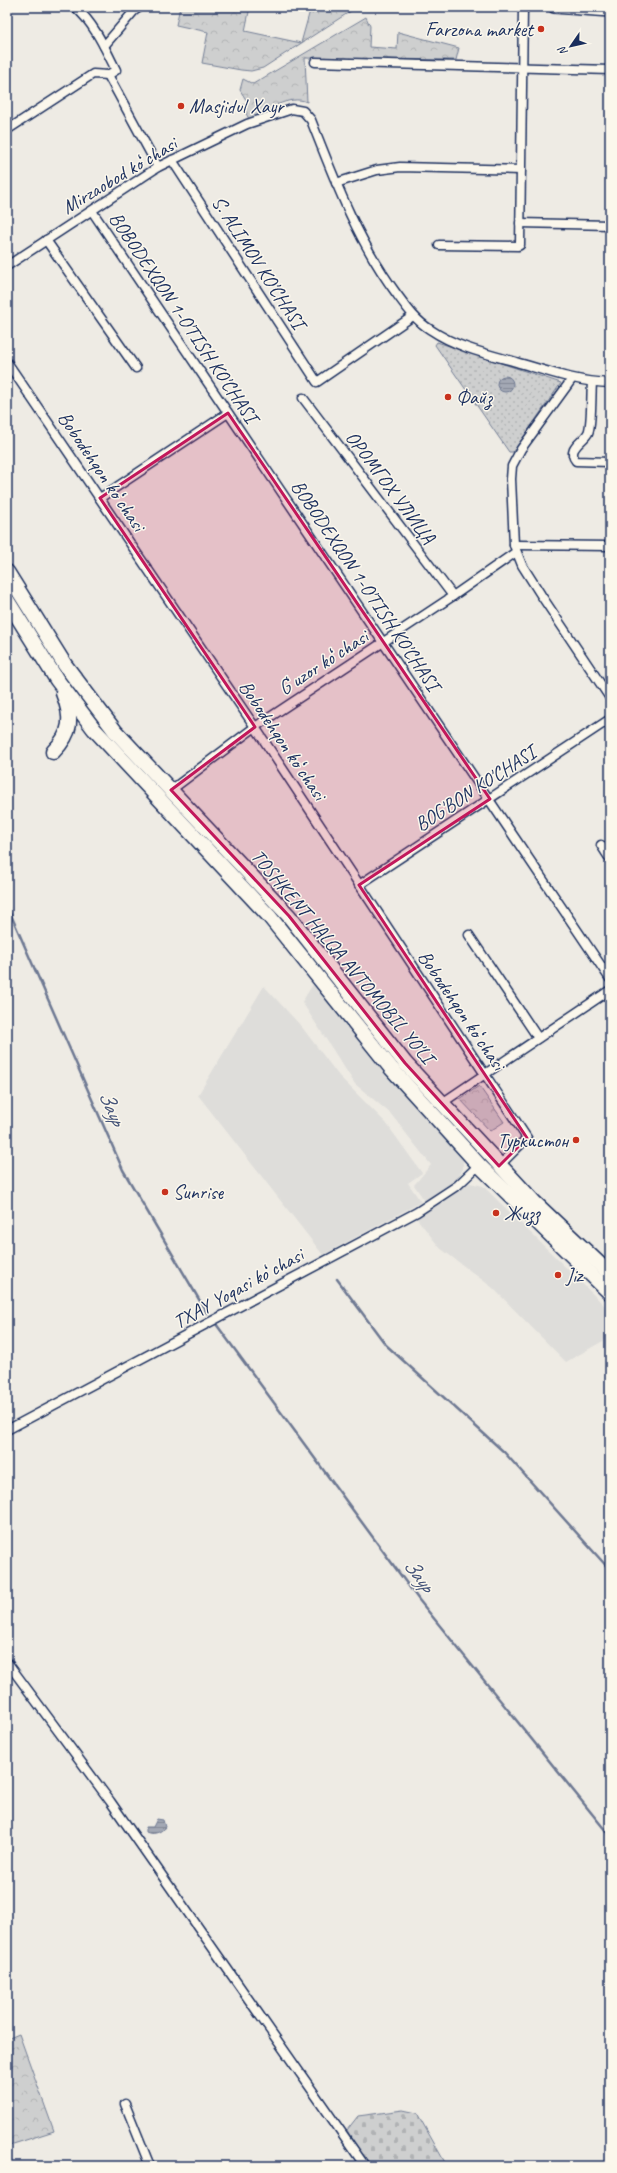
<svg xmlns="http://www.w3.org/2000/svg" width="617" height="2173" font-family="Caveat,sans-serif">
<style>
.built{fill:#deddda}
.forest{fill:url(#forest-crowns);stroke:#747f96}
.cemetery{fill:url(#cemetery-stones);stroke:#747f96}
.park{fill:url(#park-dots);stroke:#747f96}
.water{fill:url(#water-rules);stroke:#6d7892}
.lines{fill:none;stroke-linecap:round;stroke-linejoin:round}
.stream{stroke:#6d7892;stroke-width:2.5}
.street-casing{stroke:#1b2f5e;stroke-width:11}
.secondary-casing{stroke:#1b2f5e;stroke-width:14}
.highway-casing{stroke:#1b2f5e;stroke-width:17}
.street{stroke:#fbf7ec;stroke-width:8}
.secondary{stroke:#fbf7ec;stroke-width:11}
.highway{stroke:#fbf7ec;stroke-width:14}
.marked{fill:#c2185b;fill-opacity:0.2;stroke:#c2185b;stroke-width:3;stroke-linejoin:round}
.poi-dot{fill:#c8321e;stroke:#fbf7ec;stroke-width:1.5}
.labels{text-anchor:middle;stroke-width:3;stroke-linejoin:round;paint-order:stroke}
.poi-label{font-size:20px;fill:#1b2f5e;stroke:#fbf7ec;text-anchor:start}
.street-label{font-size:20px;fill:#1b2f5e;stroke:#fbf7ec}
.water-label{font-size:21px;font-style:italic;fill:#445378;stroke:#fbf7ec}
</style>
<defs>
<pattern id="forest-crowns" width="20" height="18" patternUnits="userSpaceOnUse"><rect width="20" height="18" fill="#cecfcf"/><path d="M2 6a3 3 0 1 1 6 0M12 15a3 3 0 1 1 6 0" fill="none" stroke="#b0b2b4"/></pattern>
<pattern id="cemetery-stones" width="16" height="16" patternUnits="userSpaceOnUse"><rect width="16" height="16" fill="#cecfcf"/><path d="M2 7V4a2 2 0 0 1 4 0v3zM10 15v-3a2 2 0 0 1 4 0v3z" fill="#b0b2b4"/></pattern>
<pattern id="park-dots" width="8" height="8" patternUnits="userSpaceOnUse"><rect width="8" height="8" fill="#cecfcf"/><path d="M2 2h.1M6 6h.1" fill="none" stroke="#b0b2b4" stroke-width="1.8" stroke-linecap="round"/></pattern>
<pattern id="water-rules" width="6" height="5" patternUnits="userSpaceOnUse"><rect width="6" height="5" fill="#a3a8b4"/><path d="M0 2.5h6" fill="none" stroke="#848996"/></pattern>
</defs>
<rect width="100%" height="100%" fill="#eeebe4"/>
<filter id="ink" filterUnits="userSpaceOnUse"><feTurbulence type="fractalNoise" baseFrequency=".025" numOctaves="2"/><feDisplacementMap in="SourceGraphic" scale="8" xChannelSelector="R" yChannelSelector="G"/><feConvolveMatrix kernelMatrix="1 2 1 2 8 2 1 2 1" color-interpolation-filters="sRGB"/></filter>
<g filter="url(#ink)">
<g class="built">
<path d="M315,981L417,1109L463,1158V1169L457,1179L425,1201L414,1185L431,1165L390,1113L355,1084L302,1002Z"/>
<path d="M264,986L301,1026L339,1076L386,1123L422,1173L408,1183L421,1202L323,1255L198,1095Z"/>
<path d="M470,1183L483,1186L610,1311V1337L566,1362L493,1288L440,1248L415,1216Z"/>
</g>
<g class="forest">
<path d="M180,7H250L245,31L301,43L311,7H357L263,68L251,71L241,70L202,63L208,32L176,25Z"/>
<path d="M366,17L370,26L369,47L397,49L398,32L459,48L456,60L305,58L307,102C289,94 266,111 249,119L242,106L248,103L240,90L243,79L253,84Z"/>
<path d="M479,1086L504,1122L490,1131L460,1099Z"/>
<path d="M19,2034L54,2131L7,2146V2039Z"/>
</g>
<path class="cemetery" d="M403,2110L417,2113L447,2166H371L355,2145L347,2130L358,2116Z"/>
<path class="park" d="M437,342L561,383L513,452H509L435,345Z"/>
<g class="water">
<circle cx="505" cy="384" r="8"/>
<path d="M157,1819L163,1820L165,1827C161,1833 152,1835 146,1832V1827H153Z"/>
</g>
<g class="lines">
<g class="stream">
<path d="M7,906L123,1170L207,1313"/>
<path d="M337,1279L386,1345L504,1452L610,1570"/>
<path d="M216,1324L419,1600L610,1836"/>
</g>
<g class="street-casing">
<g id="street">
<path d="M75,7C94,23 105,48 116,70L108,75L158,167"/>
<path d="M104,46L134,11L140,7"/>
<path d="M315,62L610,70"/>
<path d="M7,130L93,74L108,75"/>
<path d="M172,160L317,382L413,316"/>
<path d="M336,183L377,170L400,167L521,170"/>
<path d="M92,211L610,979"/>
<path d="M520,223L610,225"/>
<path d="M46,240L136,368"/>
<path d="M439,245L518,246L520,245L523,7"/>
<path d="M7,266L158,167L247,124L292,109L303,111L311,120C335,181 357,240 396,293C407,308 416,321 431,330C456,347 487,354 516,362C547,371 577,382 610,383"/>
<path d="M7,362L255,727L527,1138L499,1166"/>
<path d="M572,379L521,449L512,466L511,479L514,545L522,565L541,595L610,698"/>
<path d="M592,383C591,393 592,425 588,433C583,442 566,449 576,461L610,462"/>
<path d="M303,398L453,596"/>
<path d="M100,498L228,413"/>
<path d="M514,545L610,546"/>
<path d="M171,790L255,727L453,596L516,552"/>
<path d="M601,845L610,859"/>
<path d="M359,885L610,719"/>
<path d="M469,935L538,1038"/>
<path d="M442,1103L610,990"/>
<path d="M7,1430L417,1212L458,1185L479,1165"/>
<path d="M7,1662L110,1801L365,2166"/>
<path d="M125,2104L150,2166"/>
</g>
</g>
<g class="secondary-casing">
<path id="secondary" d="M554,7L610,11"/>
</g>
<g class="highway-casing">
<g id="highway">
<path d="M7,572L65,665L115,731L289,916L405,1063L534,1202L610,1274"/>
<path d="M7,600L57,680L94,729L269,916L391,1068L479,1165L610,1293"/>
<path d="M53,752C72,733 73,718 63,693"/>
</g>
</g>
<use href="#street" class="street"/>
<use href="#secondary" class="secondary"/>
<use href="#highway" class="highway"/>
</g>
</g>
<path class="marked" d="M228,413L490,799L359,885L527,1138L499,1166L405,1063L289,916L171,790L255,727L100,498Z"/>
<g class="poi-dot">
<circle cx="541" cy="29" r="4"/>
<circle cx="181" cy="106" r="4"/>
<circle cx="448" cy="397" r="4"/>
<circle cx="576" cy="1140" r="4"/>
<circle cx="165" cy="1192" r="4"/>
<circle cx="496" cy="1213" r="4"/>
<circle cx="558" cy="1275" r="4"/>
</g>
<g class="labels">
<g class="poi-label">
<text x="533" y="36" text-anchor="end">Farzona market</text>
<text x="189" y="113">Masjidul Xayr</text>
<text x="456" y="404">Файз</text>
<text x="568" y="1147" text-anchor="end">Туркистон</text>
<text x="173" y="1199">Sunrise</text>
<text x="504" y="1220">Жизз</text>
<text x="566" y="1282">Jiz</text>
</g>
<g class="street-label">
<text transform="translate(119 175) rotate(-31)" y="7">Mirzaobod koʻchasi</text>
<text transform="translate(259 262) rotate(57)" y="7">S. ALIMOV KO'CHASI</text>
<text transform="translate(184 317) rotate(56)" y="7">BOBODEXQON 1-O'TISH KO'CHASI</text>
<text transform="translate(102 471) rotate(56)" y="7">Bobodehqon koʻchasi</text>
<text transform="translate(391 487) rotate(53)" y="7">ОРОМГОХ УЛИЦА</text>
<text transform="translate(366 585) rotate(56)" y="7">BOBODEXQON 1-O'TISH KO'CHASI</text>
<text transform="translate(323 662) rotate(-33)" y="7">Gʻuzor koʻchasi</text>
<text transform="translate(283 740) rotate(56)" y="7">Bobodehqon koʻchasi</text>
<text transform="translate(475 788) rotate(-33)" y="7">BOG'BON KO'CHASI</text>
<text transform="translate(343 956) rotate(50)" y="7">TOSHKENT HALQA AVTOMOBIL YO'LI</text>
<text transform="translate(462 1010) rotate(56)" y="7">Bobodehqon koʻchasi</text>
<text transform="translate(238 1288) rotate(-29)" y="7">TXAY Yoqasi koʻchasi</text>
</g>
<g class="water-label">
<text transform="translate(112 1108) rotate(66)" y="7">Заур</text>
<text transform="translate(419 1575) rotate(53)" y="7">Заур</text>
</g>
</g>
<rect width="617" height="2173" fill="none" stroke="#fbf7ec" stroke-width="24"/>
<rect x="12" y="12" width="593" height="2149" fill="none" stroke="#1b2f5e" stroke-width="1.5" filter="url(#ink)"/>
<g transform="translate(571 46) rotate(236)" stroke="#fbf7ec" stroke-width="3" paint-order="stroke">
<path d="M0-3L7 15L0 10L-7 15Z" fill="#1b2f5e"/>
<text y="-6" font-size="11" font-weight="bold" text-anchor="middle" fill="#1b2f5e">N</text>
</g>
</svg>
